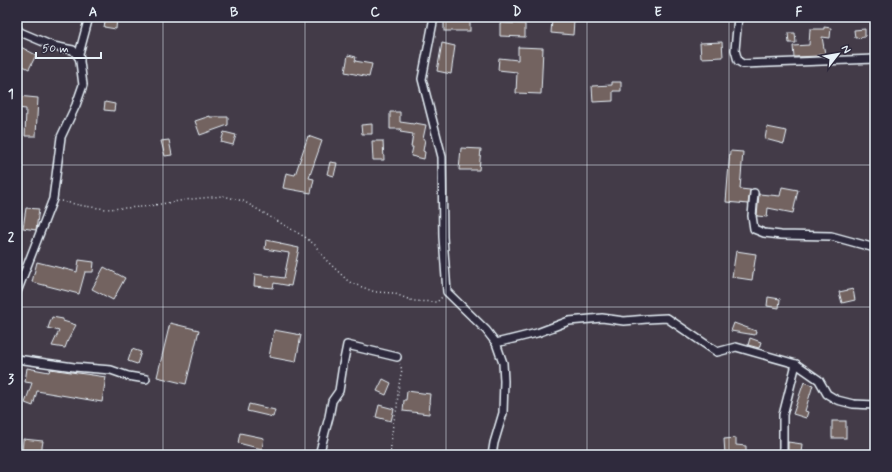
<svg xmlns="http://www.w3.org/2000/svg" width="892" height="472" font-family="Mynerve,sans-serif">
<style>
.building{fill:#736361;stroke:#e8f1f8}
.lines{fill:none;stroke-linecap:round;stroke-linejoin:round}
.minor-casing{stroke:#e8f1f8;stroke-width:10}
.path{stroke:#e8f1f8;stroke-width:1.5;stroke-dasharray:1 3;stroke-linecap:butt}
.minor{stroke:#2f2a3d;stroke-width:7}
.grid{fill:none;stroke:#e8f1f8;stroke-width:1;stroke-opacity:0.55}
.neatline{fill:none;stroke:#e8f1f8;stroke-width:1.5}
.grid-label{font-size:13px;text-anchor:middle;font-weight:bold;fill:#e8f1f8}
</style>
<rect width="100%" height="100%" fill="#433b48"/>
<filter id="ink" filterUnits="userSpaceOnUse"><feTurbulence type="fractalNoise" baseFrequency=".025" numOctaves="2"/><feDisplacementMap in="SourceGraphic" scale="8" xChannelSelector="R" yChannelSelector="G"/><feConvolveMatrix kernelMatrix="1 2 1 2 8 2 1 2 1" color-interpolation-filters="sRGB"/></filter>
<g filter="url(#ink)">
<g class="building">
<path d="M106,17H117L116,29L104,27Z"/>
<rect x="444" y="17" width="26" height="14"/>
<path d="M552,19L574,21L573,35L551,33Z"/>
<path d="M500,23L525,24V37L500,36Z"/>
<path d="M824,27L831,28L830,38L822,37L825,54H820V56L794,57L793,46L809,45L810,29H824Z"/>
<path d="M865,29V37L855,38L854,30Z"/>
<path d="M788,33H795L796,43H789Z"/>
<path d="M722,42L723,57L701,58L700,43Z"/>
<path d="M442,43L455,46L451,74L437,71Z"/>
<path d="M17,45L36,55L29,69L17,63Z"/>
<path d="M518,47L543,48L541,94L516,93L517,72L498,70L499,58L518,60Z"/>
<path d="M348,55L356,57L355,61L372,64L369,77L345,72Z"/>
<path d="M612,82H621V91H613V101L593,102L592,86L612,85Z"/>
<path d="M17,96L38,98L36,136H25L26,109L17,108Z"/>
<path d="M105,102L115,104L114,111L104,110Z"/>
<path d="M390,112H400V122L414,124L415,123L426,125L423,139H425L423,151L425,152L424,159L411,156L413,147H411L413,134L400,132L401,129H390Z"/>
<path d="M210,116V117H228V125L200,135L195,121Z"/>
<path d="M372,124V134H362L361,125Z"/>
<path d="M767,127L787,131L784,144L765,139Z"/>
<path d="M224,132L236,135L233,145L221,142Z"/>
<path d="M308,136L322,141L309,178L314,179L311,193L283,188L286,173L295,175Z"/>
<path d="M169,140L172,155L165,156L161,141Z"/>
<path d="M372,141H383L384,160H373Z"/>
<path d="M461,148L481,149L479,170H459Z"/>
<path d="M730,151L743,152L740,189L750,190L748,204L726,202Z"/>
<path d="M330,162L337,163L334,176L327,174Z"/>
<path d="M782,187L798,190L793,213L768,208L767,217L757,216L759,194L780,196Z"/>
<path d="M26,208L39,209L36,230L23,228Z"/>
<path d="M266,240L281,243L280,244L299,248L291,286L274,283L273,288L254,286L255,274L284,278L289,253L265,249Z"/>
<path d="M736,251L756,254L752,280L732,277Z"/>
<path d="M79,260L94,262L93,272H85L79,294L32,282L37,262L77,272Z"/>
<path d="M104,267L125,278L113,300L92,289Z"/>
<path d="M853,289L855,300L842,303L839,292Z"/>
<path d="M768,297L780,299L779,308L767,306Z"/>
<path d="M52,317L63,319V321L76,325L68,340L65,348L52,346L59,331L48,328Z"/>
<path d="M170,323L199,330L186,384L157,377Z"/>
<path d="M734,323L756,331L755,335L731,331Z"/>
<path d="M274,330L301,335L296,362L269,357Z"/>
<path d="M750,338L761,342L759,348L748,345Z"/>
<path d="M132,349L141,352L137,364L128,361Z"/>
<path d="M27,368L49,372L50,369L106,377L102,402L37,391L33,406L25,403L32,383L25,382Z"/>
<path d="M383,379L391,383L386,395L377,391Z"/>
<path d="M804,382L813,385L805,411L808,412L806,418L793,414Z"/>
<path d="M407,391L430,394L429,403H430L429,414L403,411L404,400H406Z"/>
<path d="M249,404L275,410L273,417L247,411Z"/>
<path d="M379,405L394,409L391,421L376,417Z"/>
<rect x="832" y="421" width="14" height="17"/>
<path d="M240,433L264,438L262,449L238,443Z"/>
<path d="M736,438V445L746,446V453H742V455H725L724,439Z"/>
<path d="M23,439L43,441L41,453L33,452V454L22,453Z"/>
<path d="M788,442L802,444L801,453H800L799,455H788Z"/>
</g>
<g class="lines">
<g class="minor-casing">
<g id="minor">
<path d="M434,17L422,79L442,157L443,237L447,292L486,330L496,343L503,363L504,381L503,413L494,443L492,455"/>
<path d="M738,17L735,50L738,61L743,64L875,59"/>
<path d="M17,28L20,32L53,46L73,50L80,59"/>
<path d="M754,193L752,216L754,229L764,233L781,235L831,236L875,248"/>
<path d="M17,292L53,199L61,137L76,105L83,85L79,54L89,17"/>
<path d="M496,343L537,333L569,321L602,318L624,321L647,319L667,318L717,352L736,347L796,364L819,380L827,394L837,400L853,404L875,405"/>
<path d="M17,359L74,367L111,370L128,376L146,379"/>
<path d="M319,455L329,417L332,401L339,391L343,365L347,345L397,357"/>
<path d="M783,455V415L796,364"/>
</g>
</g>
<g class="path">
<path d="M61,201L84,206L106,209L142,207L192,199L223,196L243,201L291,229L305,237L315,245L325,259L349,282L375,292L393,293L413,301L437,302L442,297"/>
<path d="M390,455L393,424L397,408L398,391L400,379L401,374L402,370L400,364"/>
</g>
<use href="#minor" class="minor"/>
</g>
</g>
<path class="grid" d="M163,17V455M305,17V455M446,17V455M587,17V455M729,17V455M17,165H875M17,307H875"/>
<rect width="892" height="472" fill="none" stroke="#2f2a3d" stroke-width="44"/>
<g transform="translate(838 54) rotate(59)" stroke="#2f2a3d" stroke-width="3" paint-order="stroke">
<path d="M0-3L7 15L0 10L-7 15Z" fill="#e8f1f8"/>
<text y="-6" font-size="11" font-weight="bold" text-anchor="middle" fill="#e8f1f8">N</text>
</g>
<path d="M36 52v6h65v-6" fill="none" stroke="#e8f1f8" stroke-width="2"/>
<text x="42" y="52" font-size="12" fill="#e8f1f8" stroke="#2f2a3d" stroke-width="3" paint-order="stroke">50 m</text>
<rect x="22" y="22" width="848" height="428" class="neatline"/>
<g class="grid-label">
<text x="93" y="16">A</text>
<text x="234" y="16">B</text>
<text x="375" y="16">C</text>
<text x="517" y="16">D</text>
<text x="658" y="16">E</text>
<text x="799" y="16">F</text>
<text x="11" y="98">1</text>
<text x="11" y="241">2</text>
<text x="11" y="383">3</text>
</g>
</svg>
